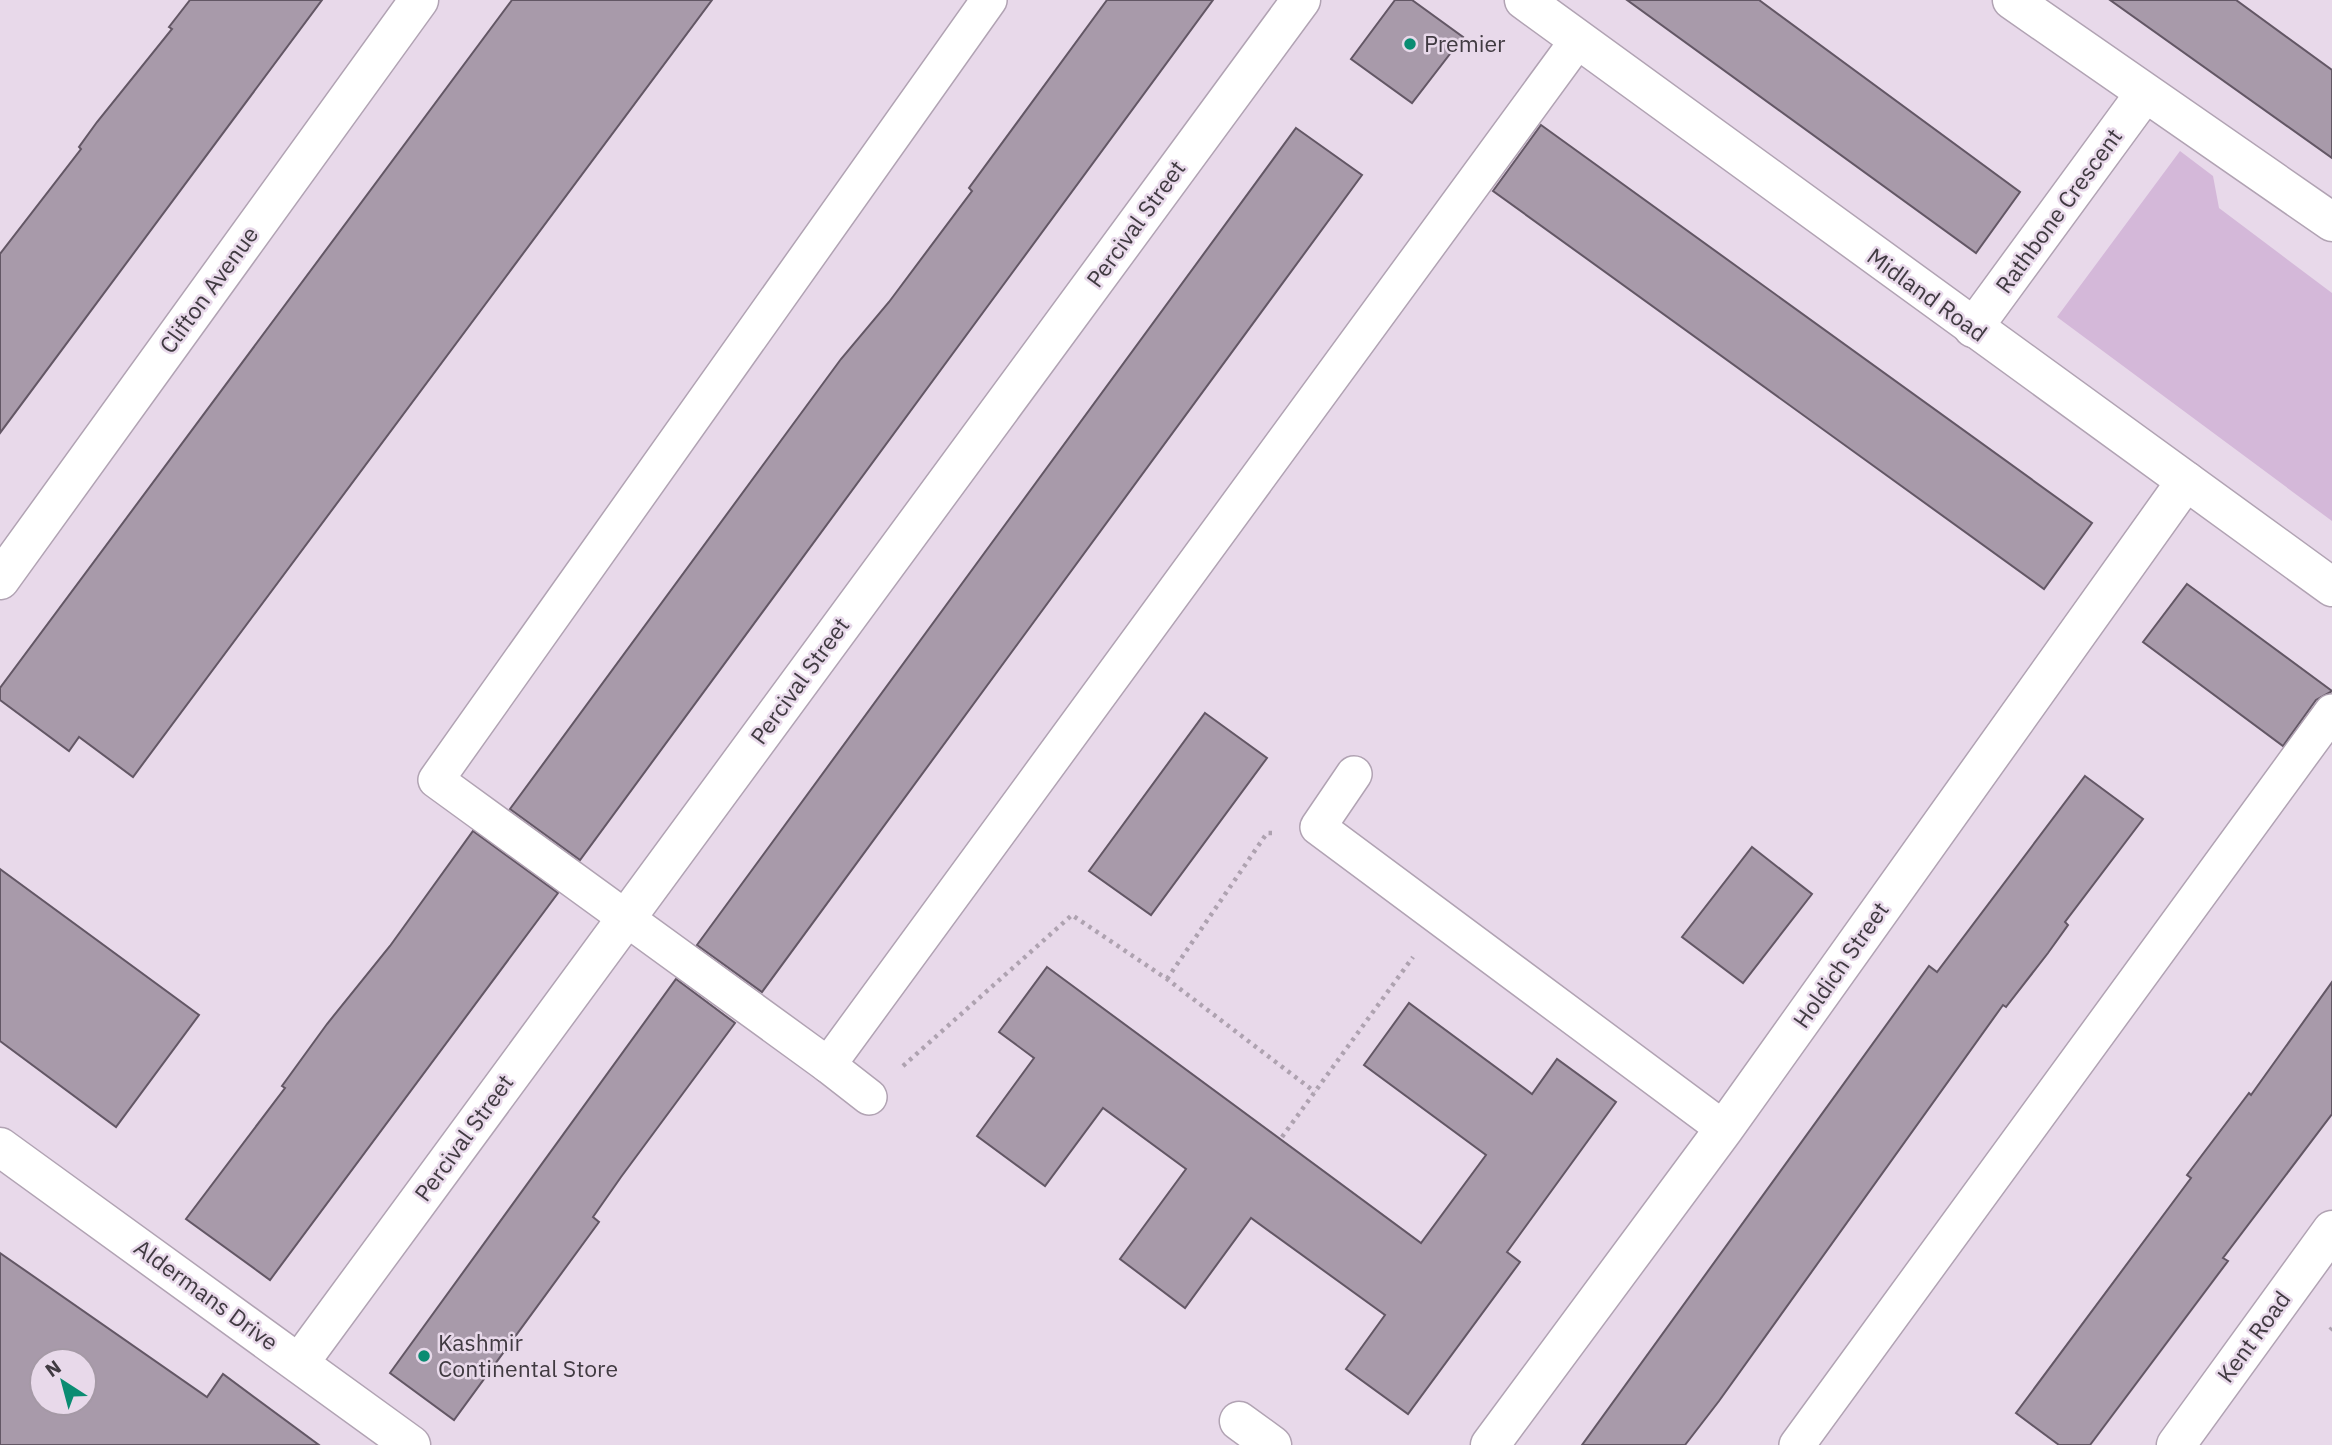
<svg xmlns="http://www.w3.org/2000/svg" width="2332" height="1445" font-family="'IBM Plex Sans',sans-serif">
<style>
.green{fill:#d4b8d9}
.building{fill:#a89aaa;stroke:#635765;stroke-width:2;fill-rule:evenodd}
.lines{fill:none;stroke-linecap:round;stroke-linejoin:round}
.service-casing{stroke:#b1a3b3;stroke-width:38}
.minor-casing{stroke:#b1a3b3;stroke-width:41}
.path{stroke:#aea2b0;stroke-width:4.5;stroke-dasharray:3.5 5;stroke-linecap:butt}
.service{stroke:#fff;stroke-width:35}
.minor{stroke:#fff;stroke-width:38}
.poi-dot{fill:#0a8c72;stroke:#e8d9ea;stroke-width:2.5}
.labels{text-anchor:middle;stroke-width:5;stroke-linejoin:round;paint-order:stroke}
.poi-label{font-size:23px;fill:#403a41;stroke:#e8d9ea;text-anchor:start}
.street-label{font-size:23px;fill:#403a41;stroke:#e8d9ea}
</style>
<rect width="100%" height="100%" fill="#e8d9ea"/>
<path class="green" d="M2180,151L2213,176L2219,208L2332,293V521L2057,317Z"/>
<g class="building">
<path d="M190,0H322L0,433V254L81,149L79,147L97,122L172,29L169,27Z"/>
<path d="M512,0H712L133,777L79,737L69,751L0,700V688Z"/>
<path d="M1107,0H1213L580,860L510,809L841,359L889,302L972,191L969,188Z"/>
<path d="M1395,0H1412L1463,37L1412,103L1351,59Z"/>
<path d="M1627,0H1759L2020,192L1976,253Z"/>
<path d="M2110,0H2236L2332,70V158Z"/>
<path d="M1541,125L2092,523L2044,589L1493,191Z"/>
<path d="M1296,128L1362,175L762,992L697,945Z"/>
<path d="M2187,584L2332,691L2316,700L2283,746L2143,642Z"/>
<path d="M1205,713L1267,758L1151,915L1089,871Z"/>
<path d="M2085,776L2143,819L2065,922L2068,925L2048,953L2006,1007L2003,1005L1719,1401L1685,1445H1582L1929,966L1937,972Z"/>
<path d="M473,831L558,893L270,1280L186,1219L285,1088L282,1086L327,1024L390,946Z"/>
<path d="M1752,847L1812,894L1743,983L1682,937Z"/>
<path d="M0,869L199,1015L116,1127L0,1041Z"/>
<path d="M1047,967L1421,1243L1486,1155L1364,1065L1409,1003L1532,1094L1557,1059L1616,1102L1507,1252L1520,1262L1408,1414L1346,1369L1385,1315L1251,1218L1185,1308L1120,1259L1186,1169L1103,1108L1045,1186L977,1136L1034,1058L999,1032Z"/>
<path d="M676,979L735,1023L621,1177L593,1217L599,1222L454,1420L390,1373Z"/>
<path d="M2332,982V1114L2223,1258L2228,1261L2090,1445H2059L2016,1413L2191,1178L2187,1175L2249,1093L2251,1095Z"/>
<path d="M0,1253L207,1397L223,1374L319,1445H0ZM42,1361H84V1403H42Z"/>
</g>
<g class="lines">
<g class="service-casing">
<g id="service">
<path d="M1354,774L1318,827L1724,1129"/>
<path d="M828,1065L436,780L989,0"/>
<path d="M869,1097L828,1065L1578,40"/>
<path d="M1797,1445L2332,712"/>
</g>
</g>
<g class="minor-casing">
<g id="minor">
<path d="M1524,0L2332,587"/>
<path d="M2012,0L2332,222"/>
<path d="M1973,328L2145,93"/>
<path d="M0,580L419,0"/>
<path d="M0,1147L411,1445"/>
<path d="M300,1362L1301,0"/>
<path d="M1239,1421L1272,1445"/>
<path d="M1490,1445L1724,1129L2186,481"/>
<path d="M2176,1445L2332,1230"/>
</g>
</g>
<g class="path">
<path d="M1167,979L1267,833H1272"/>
<path d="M903,1066L1072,915L1167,979L1315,1092"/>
<path d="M1282,1137L1413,957"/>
<path d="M2330,1330L2332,1328"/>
</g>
<use href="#service" class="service"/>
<use href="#minor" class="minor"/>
</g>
<g class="poi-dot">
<circle cx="1410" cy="44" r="7"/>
<circle cx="424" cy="1356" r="7"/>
</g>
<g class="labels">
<g class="poi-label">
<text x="1424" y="52">Premier</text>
<text x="438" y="1351">Kashmir<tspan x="438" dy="26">Continental Store</tspan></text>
</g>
<g class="street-label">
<text transform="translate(2059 211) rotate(-54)" y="8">Rathbone Crescent</text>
<text transform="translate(1136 224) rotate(-54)" y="8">Percival Street</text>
<text transform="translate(209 290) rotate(-54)" y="8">Clifton Avenue</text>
<text transform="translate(1927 295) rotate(36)" y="8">Midland Road</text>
<text transform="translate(800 681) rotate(-54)" y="8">Percival Street</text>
<text transform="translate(1841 965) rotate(-55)" y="8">Holdich Street</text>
<text transform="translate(464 1138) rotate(-54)" y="8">Percival Street</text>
<text transform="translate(206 1295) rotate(36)" y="8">Aldermans Drive</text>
<text transform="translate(2254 1337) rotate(-54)" y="8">Kent Road</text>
</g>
</g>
<g transform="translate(63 1382) rotate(324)"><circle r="33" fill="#e8d9ea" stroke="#a599a6" stroke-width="2"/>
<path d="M0-5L12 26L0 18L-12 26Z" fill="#0a8c72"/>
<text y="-10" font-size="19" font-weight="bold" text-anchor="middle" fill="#403a41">N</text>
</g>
</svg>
